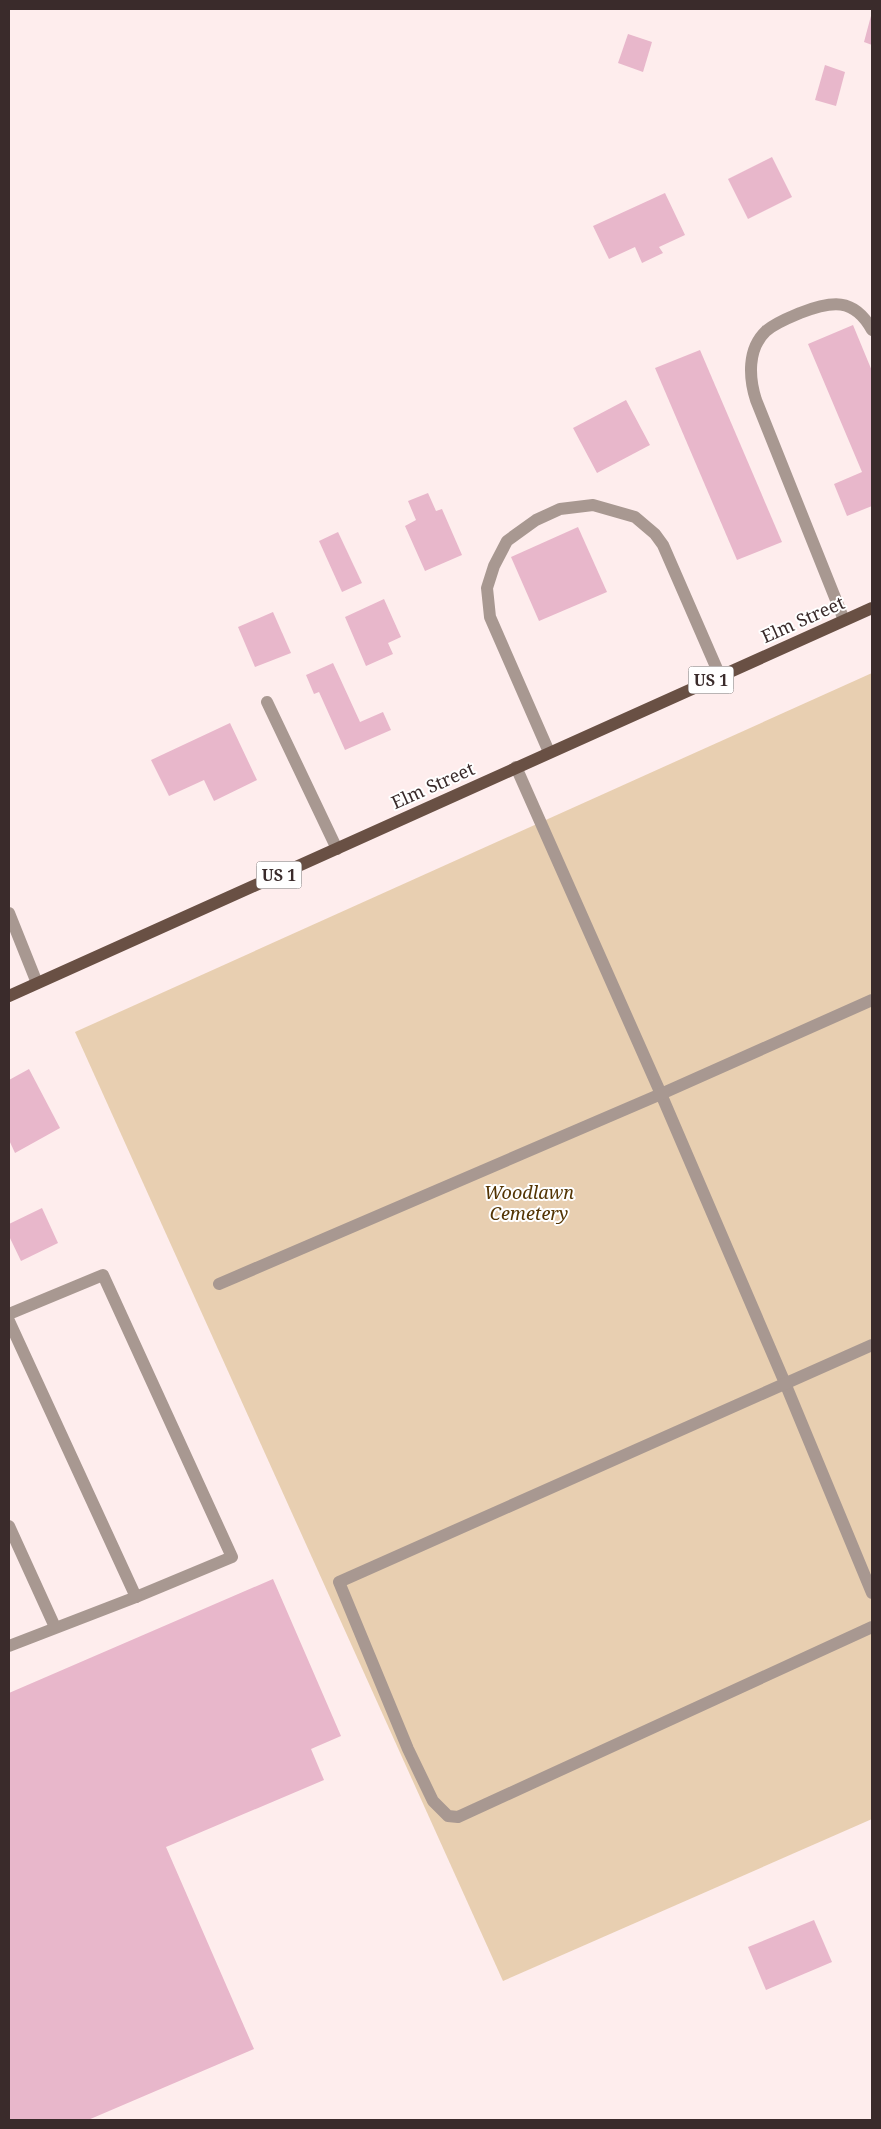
<svg xmlns="http://www.w3.org/2000/svg" width="881" height="2129" font-family="'Noto Serif',serif">
<style>
.green{fill:#e8cfb1}
.building{fill:#e8b7cb}
.lines{fill:none;stroke-linecap:round;stroke-linejoin:round}
.lane{stroke:#a89891;stroke-width:12}
.primary{stroke:#695044;stroke-width:12}
.labels{text-anchor:middle;stroke-width:4;stroke-linejoin:round;paint-order:stroke}
.shield{fill:#fff;stroke:#756b6b;stroke-width:1}
.shield-label{font-size:16px;font-weight:bold;fill:#3a2b2b}
.street-label{font-size:18px;fill:#3a2b2b;stroke:#fff}
.park-label{font-size:18px;font-style:italic;fill:#533403;stroke:#fff}
</style>
<rect width="100%" height="100%" fill="#feeded"/>
<path class="green" d="M872,673V1819L503,1981L75,1032Z"/>
<g class="building">
<path d="M872,12V45L864,42Z"/>
<path d="M628,34L652,42L643,72L618,63Z"/>
<path d="M825,65L845,72L836,106L815,100Z"/>
<path d="M772,157L792,197L748,219L728,179Z"/>
<path d="M665,193L685,235L659,247L663,253L642,263L635,247L609,259L593,226Z"/>
<path d="M853,325L872,371V506L847,516L834,484L862,472L808,344Z"/>
<path d="M700,350L782,542L737,560L655,368Z"/>
<path d="M626,400L650,445L597,473L573,428Z"/>
<path d="M428,493L436,511L442,509L462,555L425,571L405,526L416,520L408,501Z"/>
<path d="M578,527L607,592L539,621L511,557Z"/>
<path d="M338,532L362,583L342,592L319,541Z"/>
<path d="M384,599L401,637L388,643L393,654L366,666L345,617Z"/>
<path d="M273,612L291,653L255,667L238,627Z"/>
<path d="M333,663L360,722L383,712L391,730L345,750L319,692L314,694L306,675Z"/>
<path d="M230,723L257,780L214,801L204,780L169,796L151,760Z"/>
<path d="M29,1069L60,1128L15,1153L9,1140V1080Z"/>
<path d="M42,1208L58,1243L21,1261L9,1236V1224Z"/>
<path d="M273,1579L341,1736L311,1749L324,1780L166,1847L254,2049L88,2120H9V1693Z"/>
<path d="M814,1920L832,1962L766,1990L748,1947Z"/>
</g>
<g class="lines">
<g class="lane">
<path d="M844,620L756,400C749,378 747,349 766,331C775,323 788,318 800,313C831,301 854,297 872,330"/>
<path d="M267,702L337,849"/>
<path d="M549,752L490,617L487,588L494,566L507,541L536,520L560,509L593,505L635,517L655,534L663,545L720,676"/>
<path d="M516,767L661,1094L785,1383L872,1593"/>
<path d="M9,913L37,983"/>
<path d="M219,1284L661,1094L872,1000"/>
<path d="M9,1314L103,1275L232,1557L136,1597L9,1646"/>
<path d="M9,1321L136,1597"/>
<path d="M872,1345L339,1582L408,1749L433,1801L448,1816L458,1817L872,1627"/>
<path d="M9,1526L55,1627"/>
</g>
<path class="primary" d="M9,996L872,608"/>
</g>
<g class="labels">
<g class="shield">
<rect x="688.5" y="666.5" width="45" height="27" rx="4"/>
<rect x="256.5" y="861.5" width="45" height="27" rx="4"/>
</g>
<g class="shield-label">
<text x="711" y="686">US 1</text>
<text x="279" y="881">US 1</text>
</g>
<g class="street-label">
<text transform="translate(803 620) rotate(-24)" y="6">Elm Street</text>
<text transform="translate(433 786) rotate(-24)" y="6">Elm Street</text>
</g>
<g class="park-label">
<text x="529" y="1199">Woodlawn<tspan x="529" dy="21">Cemetery</tspan></text>
</g>
</g>
<rect width="881" height="2129" fill="none" stroke="#3a2b2b" stroke-width="20"/>
</svg>
